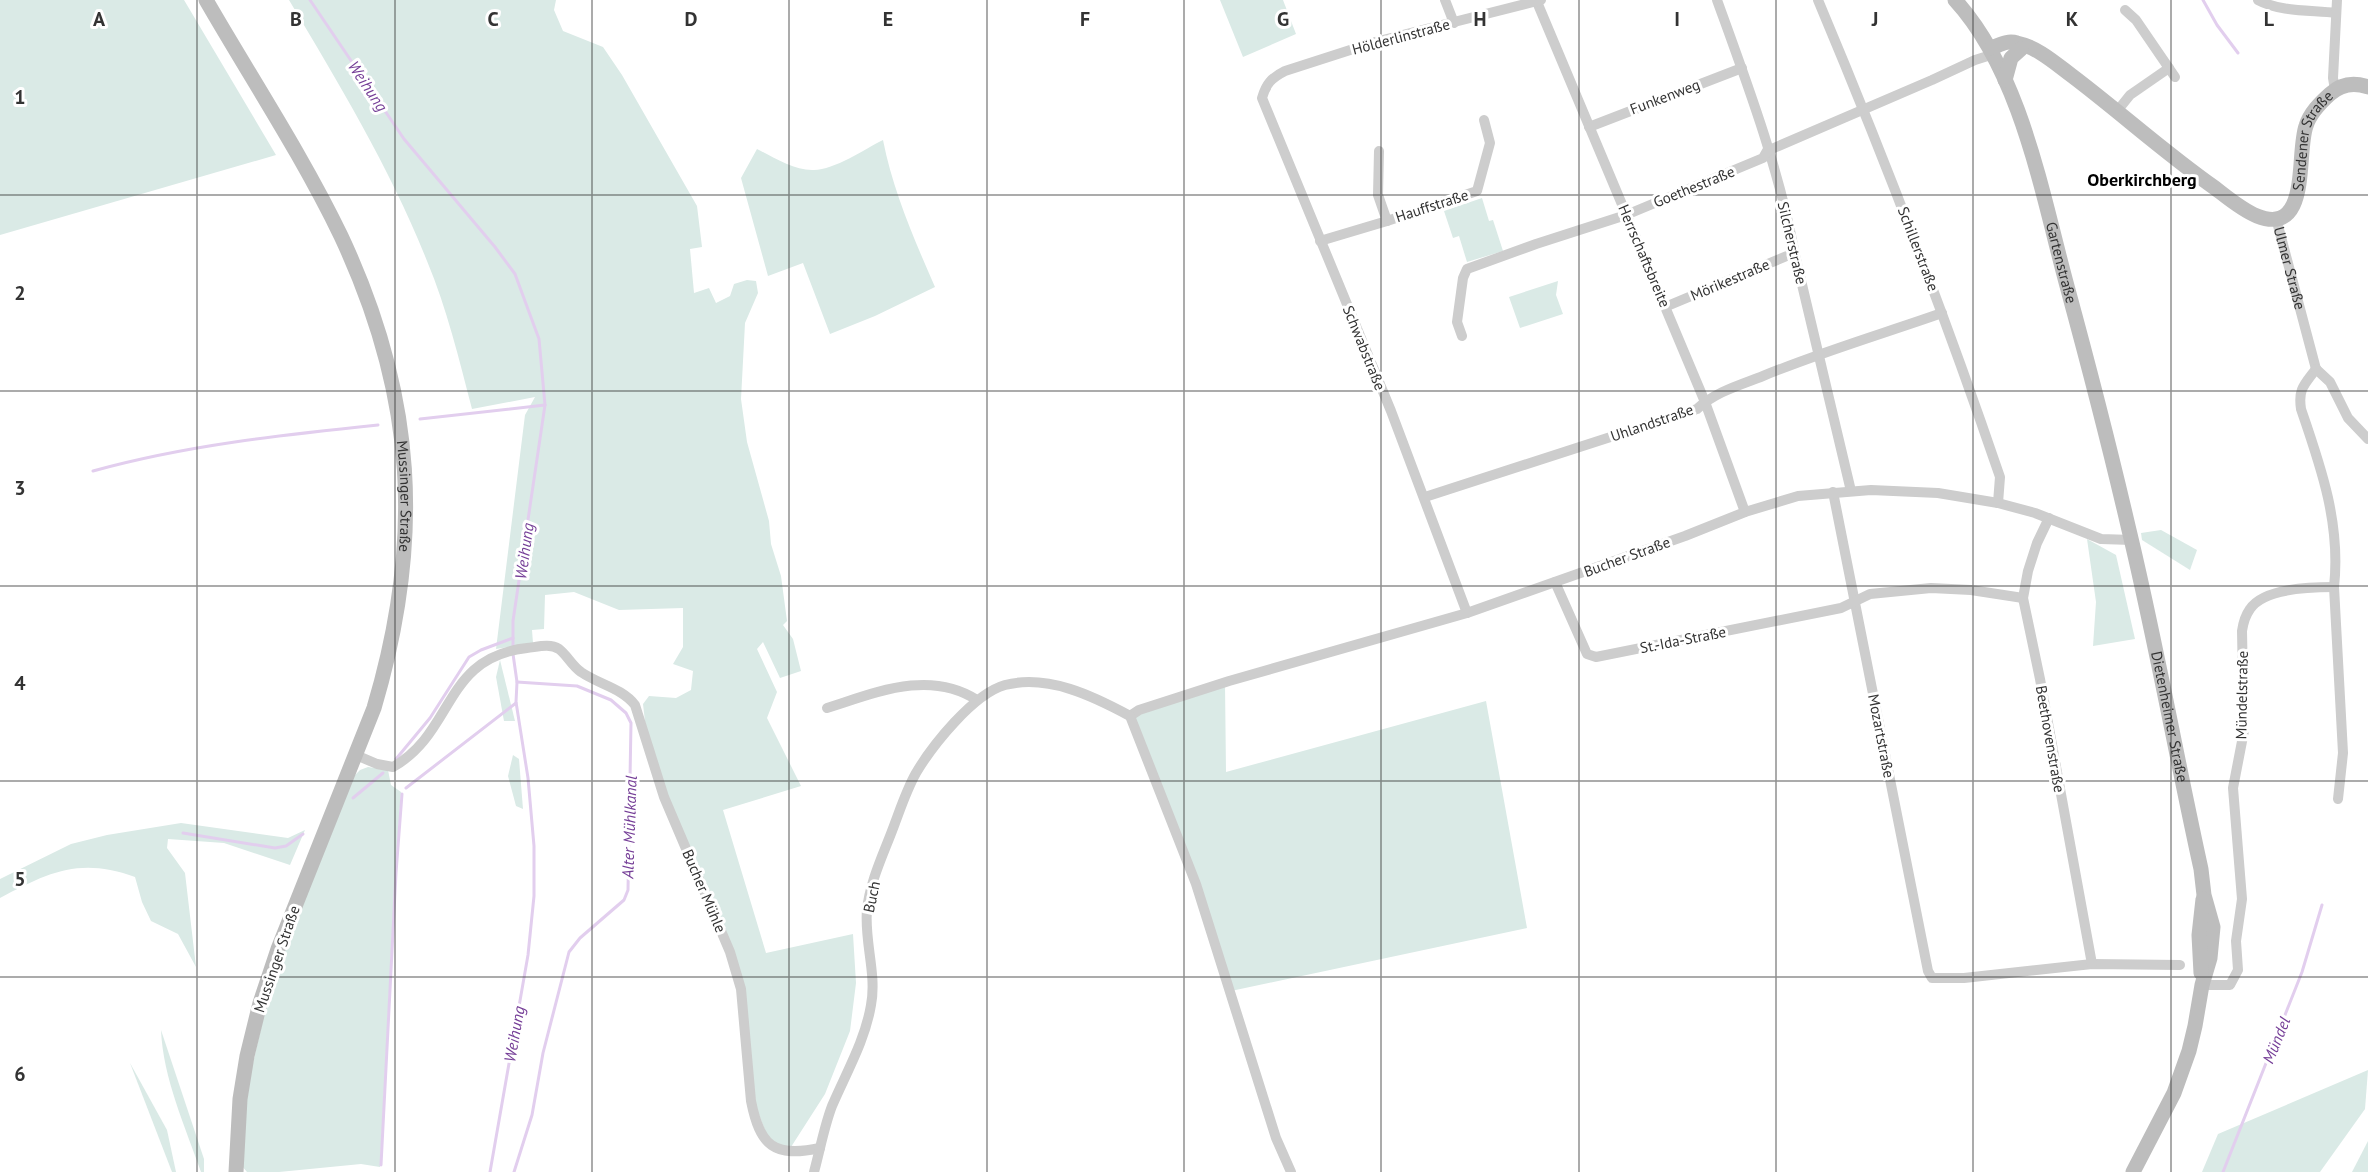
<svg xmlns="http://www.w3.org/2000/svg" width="2368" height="1172" font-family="'PT Sans',sans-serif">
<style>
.green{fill:#daeae6}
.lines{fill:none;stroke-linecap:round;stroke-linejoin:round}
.stream{stroke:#e2ceee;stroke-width:3}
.street{stroke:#cdcdcd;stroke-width:10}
.secondary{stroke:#bdbdbd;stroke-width:15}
.grid{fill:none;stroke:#333;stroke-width:1.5;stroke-opacity:0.55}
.labels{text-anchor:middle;stroke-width:6;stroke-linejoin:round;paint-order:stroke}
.street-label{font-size:15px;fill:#333;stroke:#fff}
.water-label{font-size:16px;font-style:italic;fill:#753e97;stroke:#fff}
.quarter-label{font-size:18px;font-weight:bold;fill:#000;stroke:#fff}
.grid-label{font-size:20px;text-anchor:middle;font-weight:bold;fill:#333;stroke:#fff;stroke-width:6;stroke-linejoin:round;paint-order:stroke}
</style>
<rect width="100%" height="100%" fill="#fff"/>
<g class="green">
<path d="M0,0H184L276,155L0,235Z"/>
<path d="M289,0H556L554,10L563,31L603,47L622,75L697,206L702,247L690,249L694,293L709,288L716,303L730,296L734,284L747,280L756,281L758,293L745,323L741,399L747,442L769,521L771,544L781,576L787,621L783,625L793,639L801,671L780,678L763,642L757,649L777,692L767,718L801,786L723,810L766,953L853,934L856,983L850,1031L825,1094L791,1147L778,1146L768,1138L756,1107L746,1003L666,790L646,730L643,704L649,696L676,698L691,690L693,671L673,664L683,647V608L619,610L574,592L545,595L544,629L532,630L533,643L496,649L525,415L535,397L472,409C459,359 447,309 427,261C391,170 339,84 289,0Z"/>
<path d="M1220,0H1283L1296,34L1243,57Z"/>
<path d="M883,140C893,191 914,239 935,287L875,316L830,334L803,263L768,276L741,178L757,149C773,157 795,171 814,170C834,170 865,149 883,140Z"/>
<path d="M1482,198L1489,221L1493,220L1503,251L1467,262L1459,236L1453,238L1444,211Z"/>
<path d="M1558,281L1556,295L1563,314L1520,328L1509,297Z"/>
<path d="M2161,530L2197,550L2190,570L2142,540L2141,533Z"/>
<path d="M2087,539L2116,555L2135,639L2093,646L2096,602Z"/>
<path d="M500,660L515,721H504L496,677Z"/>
<path d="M1225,684L1226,772L1486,701L1527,928L1231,991L1135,720L1137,715Z"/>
<path d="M513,755L519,759L523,809L516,806L508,776Z"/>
<path d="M368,767L388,770L391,785L401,792L395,875L380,1167L361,1164L279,1172H247L241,1165L245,1098L273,976L354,776L360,770Z"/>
<path d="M181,823L288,838L305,830L290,865L224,843L168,839L167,848L185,873L196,967L178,934L151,921L142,902L135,877C80,857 49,872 0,898V879L71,844L107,835Z"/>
<path d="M161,1030L204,1159V1172H201C185,1126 163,1078 161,1030Z"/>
<path d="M130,1063L167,1130L176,1172H172Z"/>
<path d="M2368,1070L2365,1109L2320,1172H2202L2218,1134Z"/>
<path d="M2368,1141V1172H2352Z"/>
</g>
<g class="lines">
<g class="stream">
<path d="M310,0L404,139L495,247L515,274L539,339L545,405L513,621V647"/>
<path d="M2203,0L2217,25L2238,53"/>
<path d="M420,419L545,405"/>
<path d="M93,471C187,445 282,435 378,425"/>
<path d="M396,759L430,718L469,657L481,650L513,638"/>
<path d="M406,788L516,703"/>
<path d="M353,798L383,773"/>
<path d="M183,833L275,848L286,846L303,834"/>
<path d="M381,1165L396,873L402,794"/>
<path d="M490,1172L528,955L534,896V846L528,778L516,702L517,682L513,654"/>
<path d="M514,1172L532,1115L543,1053L569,952L580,938L624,900L628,890L631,723L626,713L611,700L577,686L517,682"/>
<path d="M2223,1172L2302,972L2322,905"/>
</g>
<g class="street">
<path d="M1445,0L1454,23"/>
<path d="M1717,0C1747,83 1779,168 1795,255L1851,491"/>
<path d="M1818,0C1884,157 1945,316 2000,477L1998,503"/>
<path d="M2258,0C2280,12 2312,10 2336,13"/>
<path d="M1537,2L1705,402L1745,512"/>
<path d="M2125,10L2136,20L2175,77"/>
<path d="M2335,90L2333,78L2337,0"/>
<path d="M2118,110L2130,95L2169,68"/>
<path d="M1589,127L1742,68"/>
<path id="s1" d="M2276,218L2316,369"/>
<path d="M1387,221L1477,191L1490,143L1484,120"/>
<path d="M1320,241L1387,221L1378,195L1379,151"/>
<path d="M1665,307L1794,253"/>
<path d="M1462,336L1457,322L1463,278L1467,269L1536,244L1626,215L1763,158L1767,151L1932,80L1975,60L1994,54"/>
<path d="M2316,369C2304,385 2298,389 2301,409C2321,467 2341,524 2334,587L2343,753L2338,799"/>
<path d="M2316,369L2330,382L2348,418L2368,439"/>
<path d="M1833,492L1928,971L1932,978H1964L2092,964L2180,965"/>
<path d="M1425,497L1697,409C1715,392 1740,385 1763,376C1821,352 1882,334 1942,313"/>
<path d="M2049,518L2037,543L2028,571L2023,598L2040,679L2092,964"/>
<path d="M1555,582L1587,654L1596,657L1841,608L1870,594L1931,588L1971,590L2023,598"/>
<path d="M1467,613L1391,411L1262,98C1266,84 1271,78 1285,71L1375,42L1541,0"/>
<path d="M827,708C875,693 929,669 977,700"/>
<path d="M1130,716L1139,710L1229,681L1467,613L1685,536L1745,512L1798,496L1871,490L1938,493L1998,503L2035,513L2101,539L2132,540"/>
<path d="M1130,716L1196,884L1276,1138L1291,1172"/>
<path d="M356,755L377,764L393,767C455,732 443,657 527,648C537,647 550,643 559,649C567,655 572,666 581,672C598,684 622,688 635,705L664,797L730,952L741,989L751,1101C760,1146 774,1158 820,1148"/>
<path d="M2202,985H2230L2238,970L2236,941L2242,899L2233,788L2244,731L2242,631C2243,624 2245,616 2250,609C2264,588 2311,587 2334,587"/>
<path d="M814,1172C820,1150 824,1127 832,1106C846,1073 865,1041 871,1005C877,974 864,941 867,910C870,880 885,851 895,823C901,807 907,789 916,773C932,746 973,694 1005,685C1048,674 1093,696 1130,716"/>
</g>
<g class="secondary">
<path id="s2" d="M206,0C251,78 302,155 341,236C416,396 424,540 374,708L278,949L260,1003L247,1056L240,1099L236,1172"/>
<path id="s3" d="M1955,0C2021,72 2042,194 2067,286C2089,367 2110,448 2129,530C2156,642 2176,756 2201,869L2204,895L2213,927L2210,958L2202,985L2195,1026L2189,1051L2174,1093L2133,1172"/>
<path id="s4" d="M1991,48C2000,45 2007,40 2017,43C2037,47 2055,63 2071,75C2120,112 2165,153 2215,188C2228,198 2242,210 2257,216C2311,237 2296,154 2306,126C2310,113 2320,103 2330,94C2341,84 2354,82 2368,87"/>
<path d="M2005,80L2011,58L2021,49"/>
<path d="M2201,973L2199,935L2203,899"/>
</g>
</g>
<path class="grid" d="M197,0V1172M395,0V1172M592,0V1172M789,0V1172M987,0V1172M1184,0V1172M1381,0V1172M1579,0V1172M1776,0V1172M1973,0V1172M2171,0V1172M0,195H2368M0,391H2368M0,586H2368M0,781H2368M0,977H2368"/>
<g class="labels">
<g class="street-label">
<text transform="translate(1401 37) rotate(-15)" y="5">Hölderlinstraße</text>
<text transform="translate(1665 97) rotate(-21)" y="5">Funkenweg</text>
<text dy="5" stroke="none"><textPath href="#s4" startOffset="435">Sendener Straße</textPath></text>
<text transform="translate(1694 187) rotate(-22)" y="5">Goethestraße</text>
<text transform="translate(1432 206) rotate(-18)" y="5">Hauffstraße</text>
<text transform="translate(1792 243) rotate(77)" y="5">Silcherstraße</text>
<text transform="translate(1918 249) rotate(69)" y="5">Schillerstraße</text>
<text transform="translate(1644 256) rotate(67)" y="5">Herrschaftsbreite</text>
<text dy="5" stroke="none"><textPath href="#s3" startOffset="286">Gartenstraße</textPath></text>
<text dy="5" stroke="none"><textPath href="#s1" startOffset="52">Ulmer Straße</textPath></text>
<text transform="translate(1730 280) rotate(-23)" y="5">Mörikestraße</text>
<text transform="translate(1364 348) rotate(68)" y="5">Schwabstraße</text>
<text transform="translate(1652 423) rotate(-19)" y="5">Uhlandstraße</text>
<text dy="5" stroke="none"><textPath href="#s2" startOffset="542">Mussinger Straße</textPath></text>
<text transform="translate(1627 557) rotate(-20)" y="5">Bucher Straße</text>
<text transform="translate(1683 640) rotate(-11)" y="5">St.-Ida-Straße</text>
<text transform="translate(2242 695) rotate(-89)" y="5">Mündelstraße</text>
<text dy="5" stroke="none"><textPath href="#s3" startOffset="753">Dietenheimer Straße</textPath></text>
<text transform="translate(1881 736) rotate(79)" y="5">Mozartstraße</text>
<text transform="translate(2050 739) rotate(80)" y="5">Beethovenstraße</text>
<text transform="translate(704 891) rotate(67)" y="5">Bucher Mühle</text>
<text transform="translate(872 897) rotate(-78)" y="5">Buch</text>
<text transform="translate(277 959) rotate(-71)" y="5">Mussinger Straße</text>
</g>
<g class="water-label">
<text transform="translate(368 86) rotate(56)" y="6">Weihung</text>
<text transform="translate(524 551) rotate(-82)" y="6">Weihung</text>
<text transform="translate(629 827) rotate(-88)" y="6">Alter Mühlkanal</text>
<text transform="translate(514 1034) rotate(-80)" y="6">Weihung</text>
<text transform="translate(2276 1040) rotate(-68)" y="6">Mündel</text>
</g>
<g class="quarter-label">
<text x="2142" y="186">Oberkirchberg</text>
</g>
</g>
<g class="grid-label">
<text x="99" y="26">A</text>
<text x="296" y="26">B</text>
<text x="493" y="26">C</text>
<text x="691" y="26">D</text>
<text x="888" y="26">E</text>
<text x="1085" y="26">F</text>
<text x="1283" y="26">G</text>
<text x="1480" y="26">H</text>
<text x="1677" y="26">I</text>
<text x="1875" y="26">J</text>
<text x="2072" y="26">K</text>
<text x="2269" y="26">L</text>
<text x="20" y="104">1</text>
<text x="20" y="300">2</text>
<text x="20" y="495">3</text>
<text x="20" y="690">4</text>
<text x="20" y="886">5</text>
<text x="20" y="1081">6</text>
</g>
</svg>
